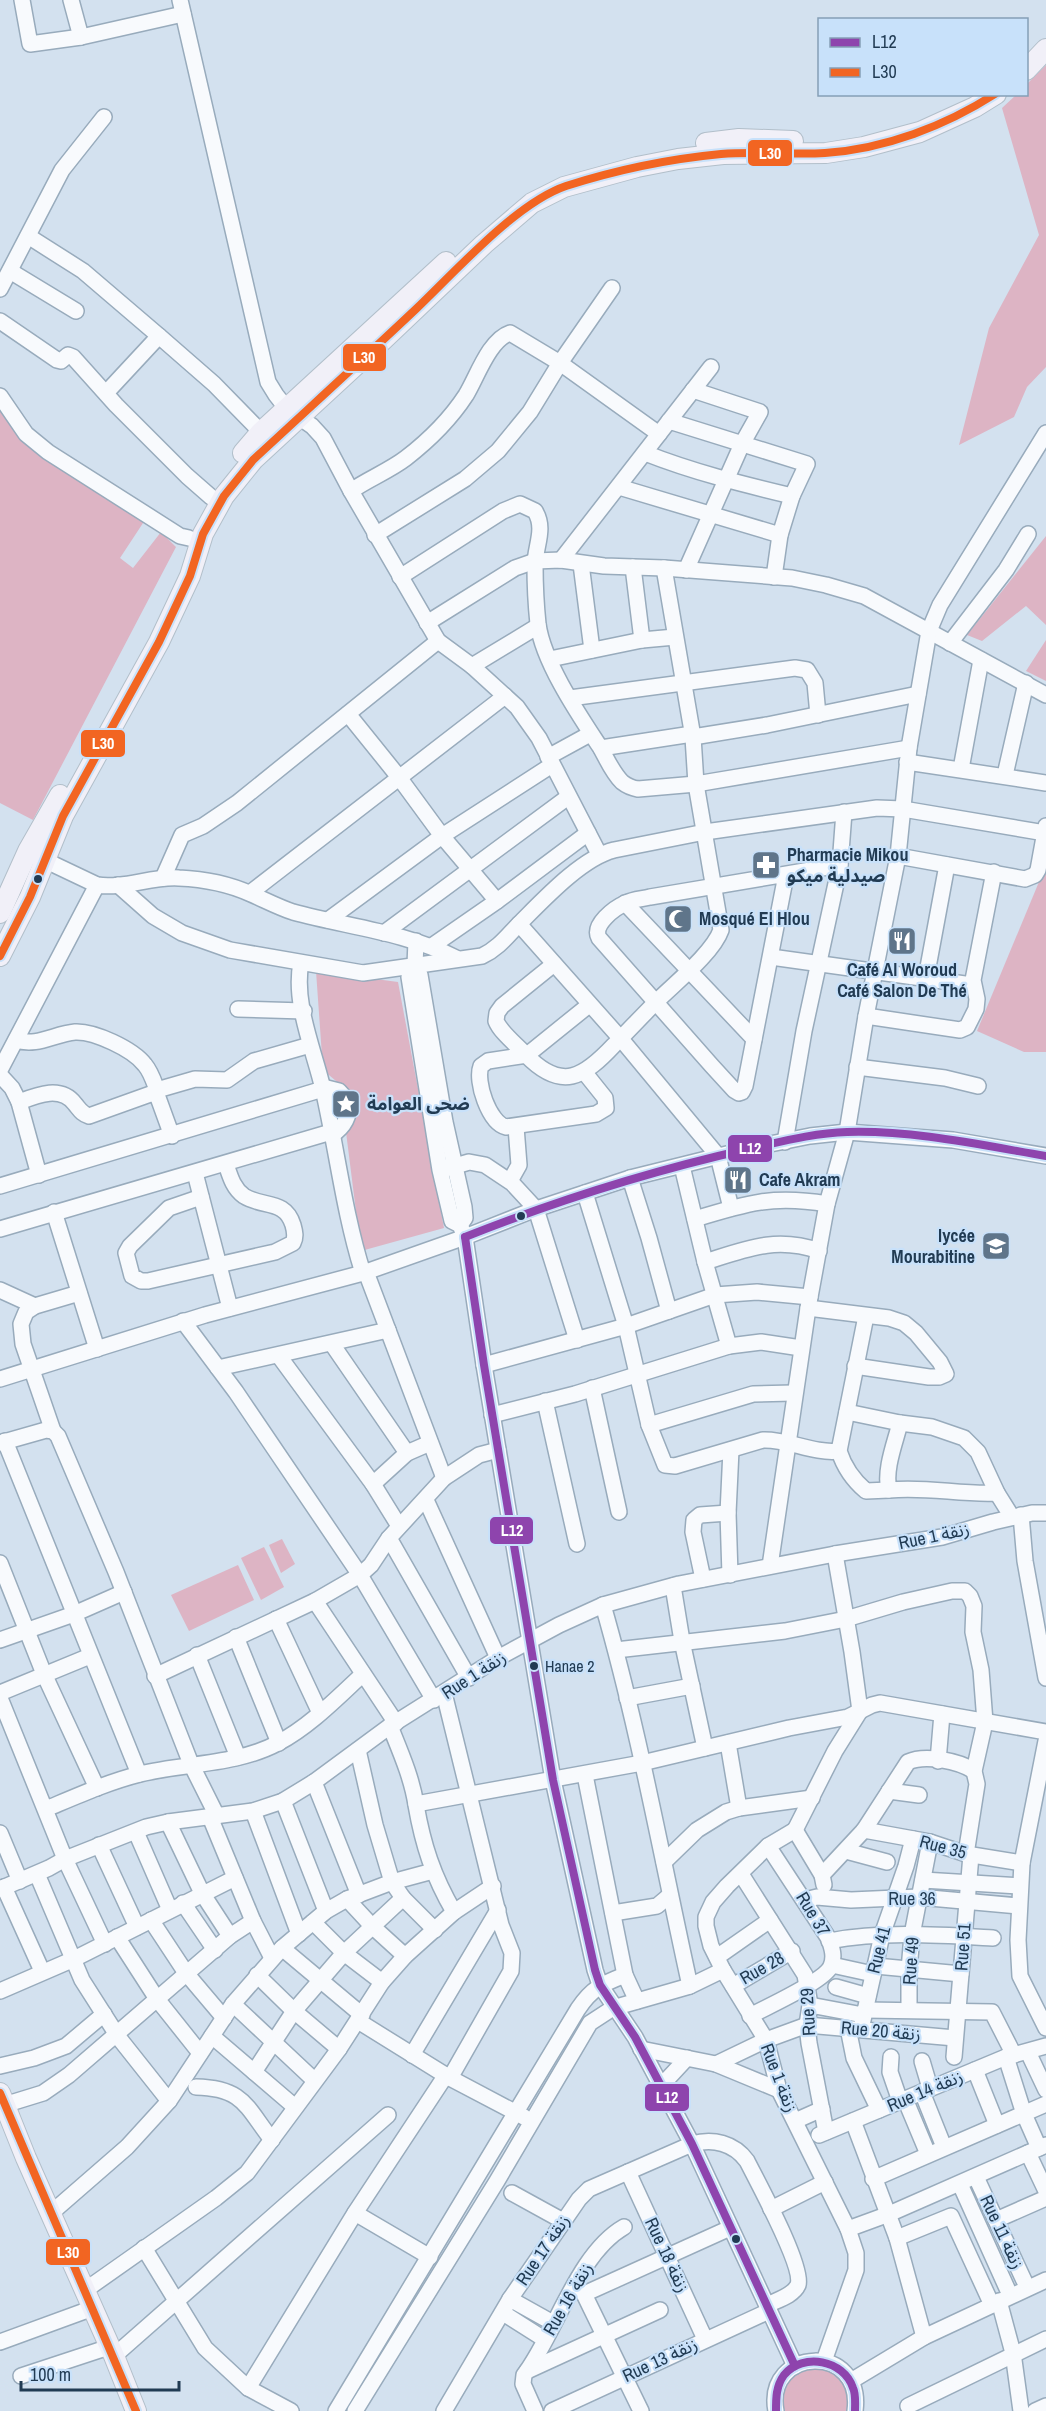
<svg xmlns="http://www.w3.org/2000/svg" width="1046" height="2411" font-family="'Archivo Narrow','Noto Sans Arabic',sans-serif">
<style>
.green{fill:#ddb4c4}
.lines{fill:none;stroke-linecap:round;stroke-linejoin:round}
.minor-casing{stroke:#98abbc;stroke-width:18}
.major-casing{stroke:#b2bfca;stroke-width:22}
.minor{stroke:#f8fafd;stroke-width:15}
.major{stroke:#f1f0f8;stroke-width:20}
.bus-1-casing{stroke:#c8e1fa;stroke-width:12}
.bus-2-casing{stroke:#c8e1fa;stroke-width:12}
.bus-1{stroke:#8e44ad;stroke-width:8}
.bus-2{stroke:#f26522;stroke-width:8}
.bus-dot{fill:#213b53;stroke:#c8e1fa;stroke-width:2}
.labels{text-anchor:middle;stroke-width:4.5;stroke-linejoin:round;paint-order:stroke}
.bus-label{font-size:16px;fill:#213b53;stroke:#c8e1fa;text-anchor:start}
.poi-label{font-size:18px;font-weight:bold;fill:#213b53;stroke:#c8e1fa;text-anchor:start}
.street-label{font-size:18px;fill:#213b53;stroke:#c8e1fa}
.line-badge{stroke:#c8e1fa;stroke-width:2}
.badge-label{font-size:16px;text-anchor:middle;font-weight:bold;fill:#fff}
</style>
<rect width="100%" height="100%" fill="#d3e1ef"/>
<g class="green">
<path d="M1046,65V367L1027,387L1014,417L959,445L989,328L1039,235L1002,108L1016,95L1026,94L1027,84Z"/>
<path d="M0,408L145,520L120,558L133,568L161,532L176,547L33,820L0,803Z"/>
<path d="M1046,536V625L1026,606L982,641L967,635Z"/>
<path d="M1046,640V681L1026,671Z"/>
<path d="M1046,865V1052H1024L977,1031Z"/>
<path d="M316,971L398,982L444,1228L361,1251L346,1132L352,1120L355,1097L323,1070Z"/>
<path d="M282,1539L295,1564L281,1573L269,1545Z"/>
<path d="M264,1547L284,1587L261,1600L241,1558Z"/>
<path d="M238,1565L254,1600L189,1631L171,1595Z"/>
<path d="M831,2368L847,2385L848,2411H781L782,2387L797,2369Z"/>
</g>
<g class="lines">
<g class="minor-casing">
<g id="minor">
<path d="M22,0L30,44L81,37L183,14"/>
<path d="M71,0L81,37"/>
<path d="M180,0L268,382L276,395L287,409L312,426L323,438L351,491L438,641L472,666L517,707L539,738L599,854"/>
<path d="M28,236L83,271L159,336"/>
<path d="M10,271L76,311"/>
<path d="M0,289L62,170L104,117"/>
<path d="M0,321L57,360L61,361L68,355L73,357L116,405L187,476L211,497"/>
<path d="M106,393L159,336L214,384L261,432"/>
<path d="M0,396L26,434L48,452L180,536L189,538"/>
<path d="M669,421L807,464L792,496L780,535L774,577"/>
<path d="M645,453C693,472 742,484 792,496"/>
<path d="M619,487L780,535"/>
<path d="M351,491C368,479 389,471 406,458C428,441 451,418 466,395C477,377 489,340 510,333L560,363L659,434"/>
<path d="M375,535L465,479L498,451L530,412L560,363L612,288"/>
<path d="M561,560L711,367"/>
<path d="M581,564L592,650"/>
<path d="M633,567L642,640"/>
<path d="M686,570L742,444L760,412L693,390"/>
<path d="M400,577L503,511L520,504L535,511C546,529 535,546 535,565C535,585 536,605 538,624C543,662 579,715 600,747C607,759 612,772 622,782C627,786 632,788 638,789L696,784L909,748"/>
<path d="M427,623L515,568L535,561L561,560L604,566L664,568L792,578L826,585L864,596L1046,695"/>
<path d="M950,643L1006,570L1028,534"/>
<path d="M550,659L642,640L675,637"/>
<path d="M472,666L538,626"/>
<path d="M570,698L795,668L807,670L815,683L818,715"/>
<path d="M348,714L398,776L442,836L497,901"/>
<path d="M693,737L767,725L918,694"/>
<path d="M601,748L692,734"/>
<path d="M548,757L590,734"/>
<path d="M907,762L1046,783"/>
<path d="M961,769L981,660"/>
<path d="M1005,775L1026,683"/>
<path d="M36,856L97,885C124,889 152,876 179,878C203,879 229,884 251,894C265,900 278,907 293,912C348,927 405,932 456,958"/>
<path d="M898,856L1025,879L1035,875L1038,870L1046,826"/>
<path d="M786,875L745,1086L742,1092L739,1093L734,1090L712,1066L599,938C592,925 614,908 626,903C633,899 642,899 650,897L840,865"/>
<path d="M163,878L182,835L203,826L237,803L438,641"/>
<path d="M118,885L153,916L182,933L230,950L363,973L482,956C499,948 508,935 520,923C544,899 582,858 614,850L705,832L877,808L903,809L1045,833"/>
<path d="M250,893L505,696"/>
<path d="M625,903L754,1039"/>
<path d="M328,920L442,836L552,765"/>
<path d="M519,924L621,1039L718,1156L731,1208"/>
<path d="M384,933L568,797"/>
<path d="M416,941L415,965L409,977L440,1170L452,1221L460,1225L465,1237L484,1365L553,1780L595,1970L600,1985L635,2037L692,2144L795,2366"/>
<path d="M432,946L497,901L588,833"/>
<path d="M771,957L972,985"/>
<path d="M301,963C293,1003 314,1050 323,1089C337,1150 344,1213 363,1273"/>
<path d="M554,964L502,1006L497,1013L496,1021C501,1033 517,1045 526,1055C562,1092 584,1077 614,1045C628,1031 642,1016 656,1002C674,984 713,953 721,930L696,784L693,737L664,568"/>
<path d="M415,965L420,975L445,1122L464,1207L465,1218L460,1225"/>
<path d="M926,978L947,865"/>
<path d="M238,1009L304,1011"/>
<path d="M866,1016L960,1030L967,1027L976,1009L977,999L973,980L994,872"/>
<path d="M16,1040C37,1047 54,1034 75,1032C94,1031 133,1049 145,1065C151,1072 154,1082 157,1090L156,1092"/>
<path d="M857,1067L945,1078L978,1086"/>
<path d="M0,1070L97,885"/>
<path d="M585,1073L605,1098L606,1108L596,1114L506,1127C489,1123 475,1081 481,1066L488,1061L527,1055L589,1005"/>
<path d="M0,1075L12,1088L19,1102"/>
<path d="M323,1087L339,1091L349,1102C350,1117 344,1127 332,1135"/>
<path d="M157,1090L195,1079L227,1080L254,1061L310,1045"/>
<path d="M785,1142L804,1031L840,865L844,812"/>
<path d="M682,1166L705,1262L729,1346"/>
<path d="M445,1169L469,1162L485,1165L512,1183L536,1209L577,1340"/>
<path d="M195,1173L230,1308"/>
<path d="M39,1175L19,1102C37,1095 61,1085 75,1104C80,1110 82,1114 89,1116L156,1092L172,1136"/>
<path d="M630,1178L649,1238L669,1311"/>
<path d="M510,1181L519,1165L516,1127"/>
<path d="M0,1186L323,1089"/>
<path d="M585,1193L626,1326L649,1425L665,1465L675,1466L763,1440C788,1439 813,1454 839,1451"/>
<path d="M201,1197L169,1208L130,1246L126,1253L132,1276L141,1281H148L275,1252L293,1243C296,1237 295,1232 293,1225C285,1199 263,1208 244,1196C233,1188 230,1176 226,1164"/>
<path d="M54,1212L97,1349"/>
<path d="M695,1219C747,1203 773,1195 827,1204"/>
<path d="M0,1229L331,1132"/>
<path d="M705,1262C746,1249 776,1236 819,1251"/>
<path d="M366,1272L444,1478"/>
<path d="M0,1290L35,1306"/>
<path d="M808,1308L889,1318L904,1323L916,1333L940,1362L946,1374L939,1377H929L855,1366"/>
<path d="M866,1316L839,1451C844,1467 853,1480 866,1491L889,1490"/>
<path d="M183,1321L236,1392L360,1575L434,1700"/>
<path d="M332,1344L407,1453"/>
<path d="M279,1356L373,1484L399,1526"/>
<path d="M484,1365L626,1326L715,1295L757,1292L810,1297"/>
<path d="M218,1368L388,1330"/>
<path d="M0,1379L205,1315L363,1273L465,1237L536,1209L630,1178L755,1147L810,1136L847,1132L953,1140L1046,1156"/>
<path d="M592,1388L619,1512"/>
<path d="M545,1401L577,1544"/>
<path d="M847,1412L900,1423L932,1427L964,1438L978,1452L997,1493L1012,1517"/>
<path d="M492,1415L575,1394L729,1346L761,1342L801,1348"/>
<path d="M900,1423C895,1443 884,1470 889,1490C926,1486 961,1495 997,1493"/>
<path d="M649,1425L753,1394L793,1393"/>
<path d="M53,1431L23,1344L21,1324L26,1312L35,1306L79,1293"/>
<path d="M5,1441L139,1774"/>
<path d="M0,1443L46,1430L53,1431L58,1436L116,1572L191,1764L217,1816"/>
<path d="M373,1484L407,1453L430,1443"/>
<path d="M426,1500L498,1658"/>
<path d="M1021,1515L1025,1561L1046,1678"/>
<path d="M389,1538L469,1678"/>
<path d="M0,1563L44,1674L97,1788"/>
<path d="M770,1566L808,1308L827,1204L847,1132L866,1016L898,856L909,748L929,631L940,605L1046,433"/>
<path d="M730,1575L728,1513L731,1450"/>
<path d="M703,1579L693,1532L694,1520L700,1515L728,1513"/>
<path d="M673,1586L682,1641L705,1748"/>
<path d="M315,1601L396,1723"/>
<path d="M603,1605C639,1730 662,1859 690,1986"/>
<path d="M276,1619L320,1713"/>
<path d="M236,1637L279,1743"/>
<path d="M0,1640L74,1614L124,1592"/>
<path d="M616,1650L785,1631L846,1619L903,1602L952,1591H965L970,1596L974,1606L973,1632L981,1670L985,1722L974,1771L977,1784L966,1854"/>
<path d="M197,1655L238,1757"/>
<path d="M155,1676L315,1601L360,1575L371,1565L389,1538L444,1478L479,1455L498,1450"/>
<path d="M0,1693L90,1656"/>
<path d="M444,1693L501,1925L512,1953L511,1971L450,2078"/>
<path d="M0,1698L65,1859L105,1944"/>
<path d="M627,1698L692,1686"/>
<path d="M390,1726C400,1751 412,1778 416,1805C423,1845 433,1876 454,1912"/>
<path d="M1046,1741L1022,1863L1018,1940L1020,1976L1046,2028"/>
<path d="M728,1743L739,1808"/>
<path d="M358,1750L375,1825L392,1882L403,1898L435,1930"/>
<path d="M938,1761L942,1714"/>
<path d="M585,1775L625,1975L637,2001"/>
<path d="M314,1782L359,1895"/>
<path d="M889,1791L919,1795"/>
<path d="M283,1801L326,1911"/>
<path d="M416,1804L642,1763L789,1728L848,1717L872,1705L880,1703L1046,1732"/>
<path d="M46,1809C77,1796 108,1782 140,1774C185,1763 237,1765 278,1743C310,1726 337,1698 363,1674"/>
<path d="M253,1811L299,1934"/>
<path d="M210,1817L253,1921L272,1958"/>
<path d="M168,1822L202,1893L230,1936"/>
<path d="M795,1830L768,1846L727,1886L713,1902L706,1917V1926L711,1946L723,1970L766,2040L779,2090L848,2229L856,2253V2270L824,2361"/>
<path d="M795,1830L835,1751L860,1711L852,1652L835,1554"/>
<path d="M795,1830L822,1875L824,1885"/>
<path d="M864,1830L930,1842L966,1854L1022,1863"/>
<path d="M136,1832L170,1910"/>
<path d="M0,1833L20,1881"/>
<path d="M99,1845L137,1927"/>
<path d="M846,1851L887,1862"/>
<path d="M664,1862L697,1830L726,1812L739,1808L812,1798"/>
<path d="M37,1874L82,1980L119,2038L169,2101"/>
<path d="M741,1874L805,1975L810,2005L807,2025L809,2043L826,2132"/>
<path d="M822,1875L864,1830L908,1762C925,1754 959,1761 974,1771"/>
<path d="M923,1880L1020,1886"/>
<path d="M4,1887L42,1971"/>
<path d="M0,1889L49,1868L65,1859L146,1827L168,1822L253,1811L283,1801L314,1782L390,1726L498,1658L559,1625L603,1605L679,1584L835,1554L942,1537L993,1522L1032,1513H1046"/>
<path d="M347,1899L372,1926L405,1956"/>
<path d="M805,1900L817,1897L851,1900L919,1897L1019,1906"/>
<path d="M183,1903L215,1950"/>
<path d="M613,1913L657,1906L670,1895"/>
<path d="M151,1920L186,1973L224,2018"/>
<path d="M313,1922L344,1953L382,1982"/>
<path d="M117,1937L157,1999L200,2053"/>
<path d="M829,1941C883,1931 939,1935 993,1938"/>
<path d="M282,1948L362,2015"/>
<path d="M717,1957L770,1920"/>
<path d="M832,1965L873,1974"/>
<path d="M876,1966L961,1974"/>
<path d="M257,1975L294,2011L339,2049"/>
<path d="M733,1986L792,1951"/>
<path d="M836,1987L868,1996"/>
<path d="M0,1991L74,1959L235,1878"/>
<path d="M233,2004L314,2080"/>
<path d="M810,2005L863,2015"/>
<path d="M865,2010L992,2012L1014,2055"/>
<path d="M909,2010V1970L912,1935L930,1842"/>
<path d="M750,2016C766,2007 825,1981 831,1966C835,1957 832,1948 829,1939L768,1846"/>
<path d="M358,2021L450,2078L524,2117"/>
<path d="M848,2028L854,2058L879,2110"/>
<path d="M861,2029L882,1935L906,1866L913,1839"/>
<path d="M212,2036L295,2107"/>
<path d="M641,2049L716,2064L779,2090"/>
<path d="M1028,2052L1046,2090"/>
<path d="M412,2055L498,1910"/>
<path d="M891,2057L890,2072L900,2101"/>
<path d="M954,2057L971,1855"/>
<path d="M1006,2057L1024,2114L1039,2148"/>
<path d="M922,2061L930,2088"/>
<path d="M716,2064L766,2040L807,2025L955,2038"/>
<path d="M0,2066L34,2058L66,2046L104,2014"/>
<path d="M975,2070L997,2125"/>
<path d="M254,2072L294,2011L344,1953L403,1898"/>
<path d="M661,2086L687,2058"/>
<path d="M196,2087C244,2088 246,2107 272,2140"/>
<path d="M922,2092L944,2147"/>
<path d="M905,2099L928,2154"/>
<path d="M4,2105L43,2093L69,2075L230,1936L253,1921"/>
<path d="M795,2121L822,2109"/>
<path d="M853,2121L897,2238L924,2337"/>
<path d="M819,2135L1006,2057L1046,2046"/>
<path d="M1028,2153L1046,2191"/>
<path d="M628,2172L705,2339"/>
<path d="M976,2177L1027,2287"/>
<path d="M873,2179L1046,2104"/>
<path d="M960,2184L1010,2295"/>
<path d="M512,2193L563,2221"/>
<path d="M771,2209L825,2182"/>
<path d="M355,2213L430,2257"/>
<path d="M50,2214L127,2147L169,2101L233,2004L282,1948L326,1911L347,1899L392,1882L433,1871"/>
<path d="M996,2220L1046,2198"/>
<path d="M848,2229L889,2214L1046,2145"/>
<path d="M897,2238L951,2216L992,2305"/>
<path d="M144,2248L205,2348L248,2388L291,2411"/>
<path d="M575,2286L584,2294L730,2228"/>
<path d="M84,2291L216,2198L247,2173L339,2049L382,1982L405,1956L454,1912L493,1886"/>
<path d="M584,2294L641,2411"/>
<path d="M510,2299L553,2323"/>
<path d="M999,2301L1013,2353L1021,2411"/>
<path d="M503,2313L544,2339"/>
<path d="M0,2342L93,2308"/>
<path d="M114,2356L388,2115"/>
<path d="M527,2371L660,2310"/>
<path d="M21,2376L109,2347"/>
<path d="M851,2381L924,2337L1046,2280"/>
<path d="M248,2388L355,2213L446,2075"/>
<path d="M908,2406L1046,2339"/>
<path d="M336,2411L578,2009C592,1988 602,1984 625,1975"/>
<path d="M355,2411L497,2181L590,2023L613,2008L690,1986L723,1970"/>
<path d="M444,2411L510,2299L579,2199L589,2189L692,2144C713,2138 734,2143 747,2161C757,2181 804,2267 798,2285C793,2296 777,2300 767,2305"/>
<path d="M535,2411L523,2384L524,2375C556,2333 577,2254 624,2227"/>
<path d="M552,2411L769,2311"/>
<path d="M776,2411C764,2347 864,2342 855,2411"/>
<path d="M1035,2411L1046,2406"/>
</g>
</g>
<g class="major-casing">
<g id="major">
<path d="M1026,70L1046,49"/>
<path d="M706,143L739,139L793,141"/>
<path d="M243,453L261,432L446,262"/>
<path d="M0,913L28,851L60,795"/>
<path d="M0,956L30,897L63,816L159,642L190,576L203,534L224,496L253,460L383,340L484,244L532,203L564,187L637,167L678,159L723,154L826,153L864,147L920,132L975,107L996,94"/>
<path d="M0,2093L26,2158L114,2356L136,2411"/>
</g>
</g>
<use href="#minor" class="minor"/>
<use href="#major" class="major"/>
<g class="bus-1-casing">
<g id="bus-1">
<path d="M465,1237L484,1365L553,1780L595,1970L600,1985L635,2037L692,2144L795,2366"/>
<path d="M465,1237C558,1200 651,1171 748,1149C780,1142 813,1133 847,1132C913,1130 981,1145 1046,1156"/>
<path d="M776,2411C776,2398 776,2386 784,2375C803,2352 844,2360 853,2388C856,2394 855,2404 855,2411"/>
</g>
</g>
<g class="bus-2-casing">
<g id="bus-2">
<path d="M0,956L30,897L63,816L159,642L190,576L203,534L224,496L253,460C307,410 362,360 416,309C455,272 516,203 566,186C616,170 669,159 721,154C756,151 791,155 825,153C885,149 945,126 995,94"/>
<path d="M0,2093L136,2411"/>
</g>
</g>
<use href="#bus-1" class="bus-1"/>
<use href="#bus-2" class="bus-2"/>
</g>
<defs>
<g id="pharmacy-square" transform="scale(1.5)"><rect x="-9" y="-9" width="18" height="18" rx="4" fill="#5f758a" stroke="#c8e1fa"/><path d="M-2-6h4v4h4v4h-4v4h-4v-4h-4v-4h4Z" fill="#fff"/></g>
<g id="mosque-square" transform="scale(1.5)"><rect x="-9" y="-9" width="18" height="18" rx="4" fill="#5f758a" stroke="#c8e1fa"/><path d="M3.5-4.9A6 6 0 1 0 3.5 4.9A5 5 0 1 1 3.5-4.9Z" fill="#fff"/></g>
<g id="restaurant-square" transform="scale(1.5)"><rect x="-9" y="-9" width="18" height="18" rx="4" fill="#5f758a" stroke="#c8e1fa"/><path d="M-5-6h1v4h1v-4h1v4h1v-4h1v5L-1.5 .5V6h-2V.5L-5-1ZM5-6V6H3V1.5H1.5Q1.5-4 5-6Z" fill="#fff"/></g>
<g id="sight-square" transform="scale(1.5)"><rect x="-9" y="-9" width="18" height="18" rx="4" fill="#5f758a" stroke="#c8e1fa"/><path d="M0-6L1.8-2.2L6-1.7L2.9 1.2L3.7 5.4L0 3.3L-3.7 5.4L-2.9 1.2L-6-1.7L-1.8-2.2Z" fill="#fff"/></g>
<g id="school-square" transform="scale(1.5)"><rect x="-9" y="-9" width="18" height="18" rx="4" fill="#5f758a" stroke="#c8e1fa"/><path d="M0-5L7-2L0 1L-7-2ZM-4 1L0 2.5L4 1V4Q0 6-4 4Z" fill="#fff"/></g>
</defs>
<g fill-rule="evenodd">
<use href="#pharmacy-square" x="766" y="865"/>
<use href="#mosque-square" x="678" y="919"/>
<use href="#restaurant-square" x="902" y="941"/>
<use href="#sight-square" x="346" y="1104"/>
<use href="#restaurant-square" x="738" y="1180"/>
<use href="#school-square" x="996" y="1246"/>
</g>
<g class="bus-dot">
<circle cx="38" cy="879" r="5"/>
<circle cx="521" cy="1216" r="5"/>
<circle cx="534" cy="1666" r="5"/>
<circle cx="736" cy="2239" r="5"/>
</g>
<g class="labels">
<g class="bus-label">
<text x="545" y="1672">Hanae 2</text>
</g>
<g class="poi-label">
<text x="787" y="861">Pharmacie Mikou<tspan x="787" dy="21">صيدلية ميكو</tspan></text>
<text x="699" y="925">Mosqué El Hlou</text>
<text x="902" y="976" text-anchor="middle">Café Al Woroud<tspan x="902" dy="21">Café Salon De Thé</tspan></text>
<text x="367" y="1110">ضحى العوامة</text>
<text x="759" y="1186">Cafe Akram</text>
<text x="975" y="1242" text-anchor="end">lycée<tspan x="975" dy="21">Mourabitine</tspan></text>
</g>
<g class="street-label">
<text transform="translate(934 1536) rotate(-12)" y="6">Rue 1 زنقة</text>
<text transform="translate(474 1675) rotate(-33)" y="6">Rue 1 زنقة</text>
<text transform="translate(943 1847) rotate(15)" y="6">Rue 35</text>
<text x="912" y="1905">Rue 36</text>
<text transform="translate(813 1914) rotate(59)" y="6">Rue 37</text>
<text transform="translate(963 1947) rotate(-86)" y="6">Rue 51</text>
<text transform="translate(879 1950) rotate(-76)" y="6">Rue 41</text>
<text transform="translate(911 1961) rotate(-86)" y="6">Rue 49</text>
<text transform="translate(762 1968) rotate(-30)" y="6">Rue 28</text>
<text transform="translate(808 2012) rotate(-93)" y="6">Rue 29</text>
<text transform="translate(881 2031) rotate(5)" y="6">Rue 20 زنقة</text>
<text transform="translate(779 2078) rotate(69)" y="6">Rue 1 زنقة</text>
<text transform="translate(925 2091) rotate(-23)" y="6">Rue 14 زنقة</text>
<text transform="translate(1002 2232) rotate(65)" y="6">Rue 11 زنقة</text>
<text transform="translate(543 2250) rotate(-56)" y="6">Rue 17 زنقة</text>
<text transform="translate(667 2255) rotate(65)" y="6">Rue 18 زنقة</text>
<text transform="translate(568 2299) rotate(-60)" y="6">Rue 16 زنقة</text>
<text transform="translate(660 2360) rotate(-25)" y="6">Rue 13 زنقة</text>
</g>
</g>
<g class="line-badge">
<rect x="747" y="139" width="46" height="28" rx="6" fill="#f26522"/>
<rect x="342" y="343" width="45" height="29" rx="6" fill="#f26522"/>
<rect x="80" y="729" width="46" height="29" rx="6" fill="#f26522"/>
<rect x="727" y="1134" width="46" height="29" rx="6" fill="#8e44ad"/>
<rect x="489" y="1516" width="45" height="29" rx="6" fill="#8e44ad"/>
<rect x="644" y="2083" width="46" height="29" rx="6" fill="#8e44ad"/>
<rect x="45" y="2238" width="46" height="28" rx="6" fill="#f26522"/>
</g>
<g class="badge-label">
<text x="770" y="159">L30</text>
<text x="364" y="363">L30</text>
<text x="103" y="749">L30</text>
<text x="750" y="1154">L12</text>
<text x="512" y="1536">L12</text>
<text x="667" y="2103">L12</text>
<text x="68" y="2258">L30</text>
</g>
<rect x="818" y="18" width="210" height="78" fill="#c8e1fa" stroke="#859fb7" stroke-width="1.5"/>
<rect x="830" y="38" width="30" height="9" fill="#8e44ad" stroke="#859fb7" stroke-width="1.5"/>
<text x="872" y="48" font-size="18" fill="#213b53">L12</text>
<rect x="830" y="68" width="30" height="9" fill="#f26522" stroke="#859fb7" stroke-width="1.5"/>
<text x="872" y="78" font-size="18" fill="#213b53">L30</text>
<path d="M21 2381v9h158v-9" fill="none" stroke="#213b53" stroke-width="3"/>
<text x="30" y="2381" font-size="18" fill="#213b53" stroke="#c8e1fa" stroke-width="4.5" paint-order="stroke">100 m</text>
</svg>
